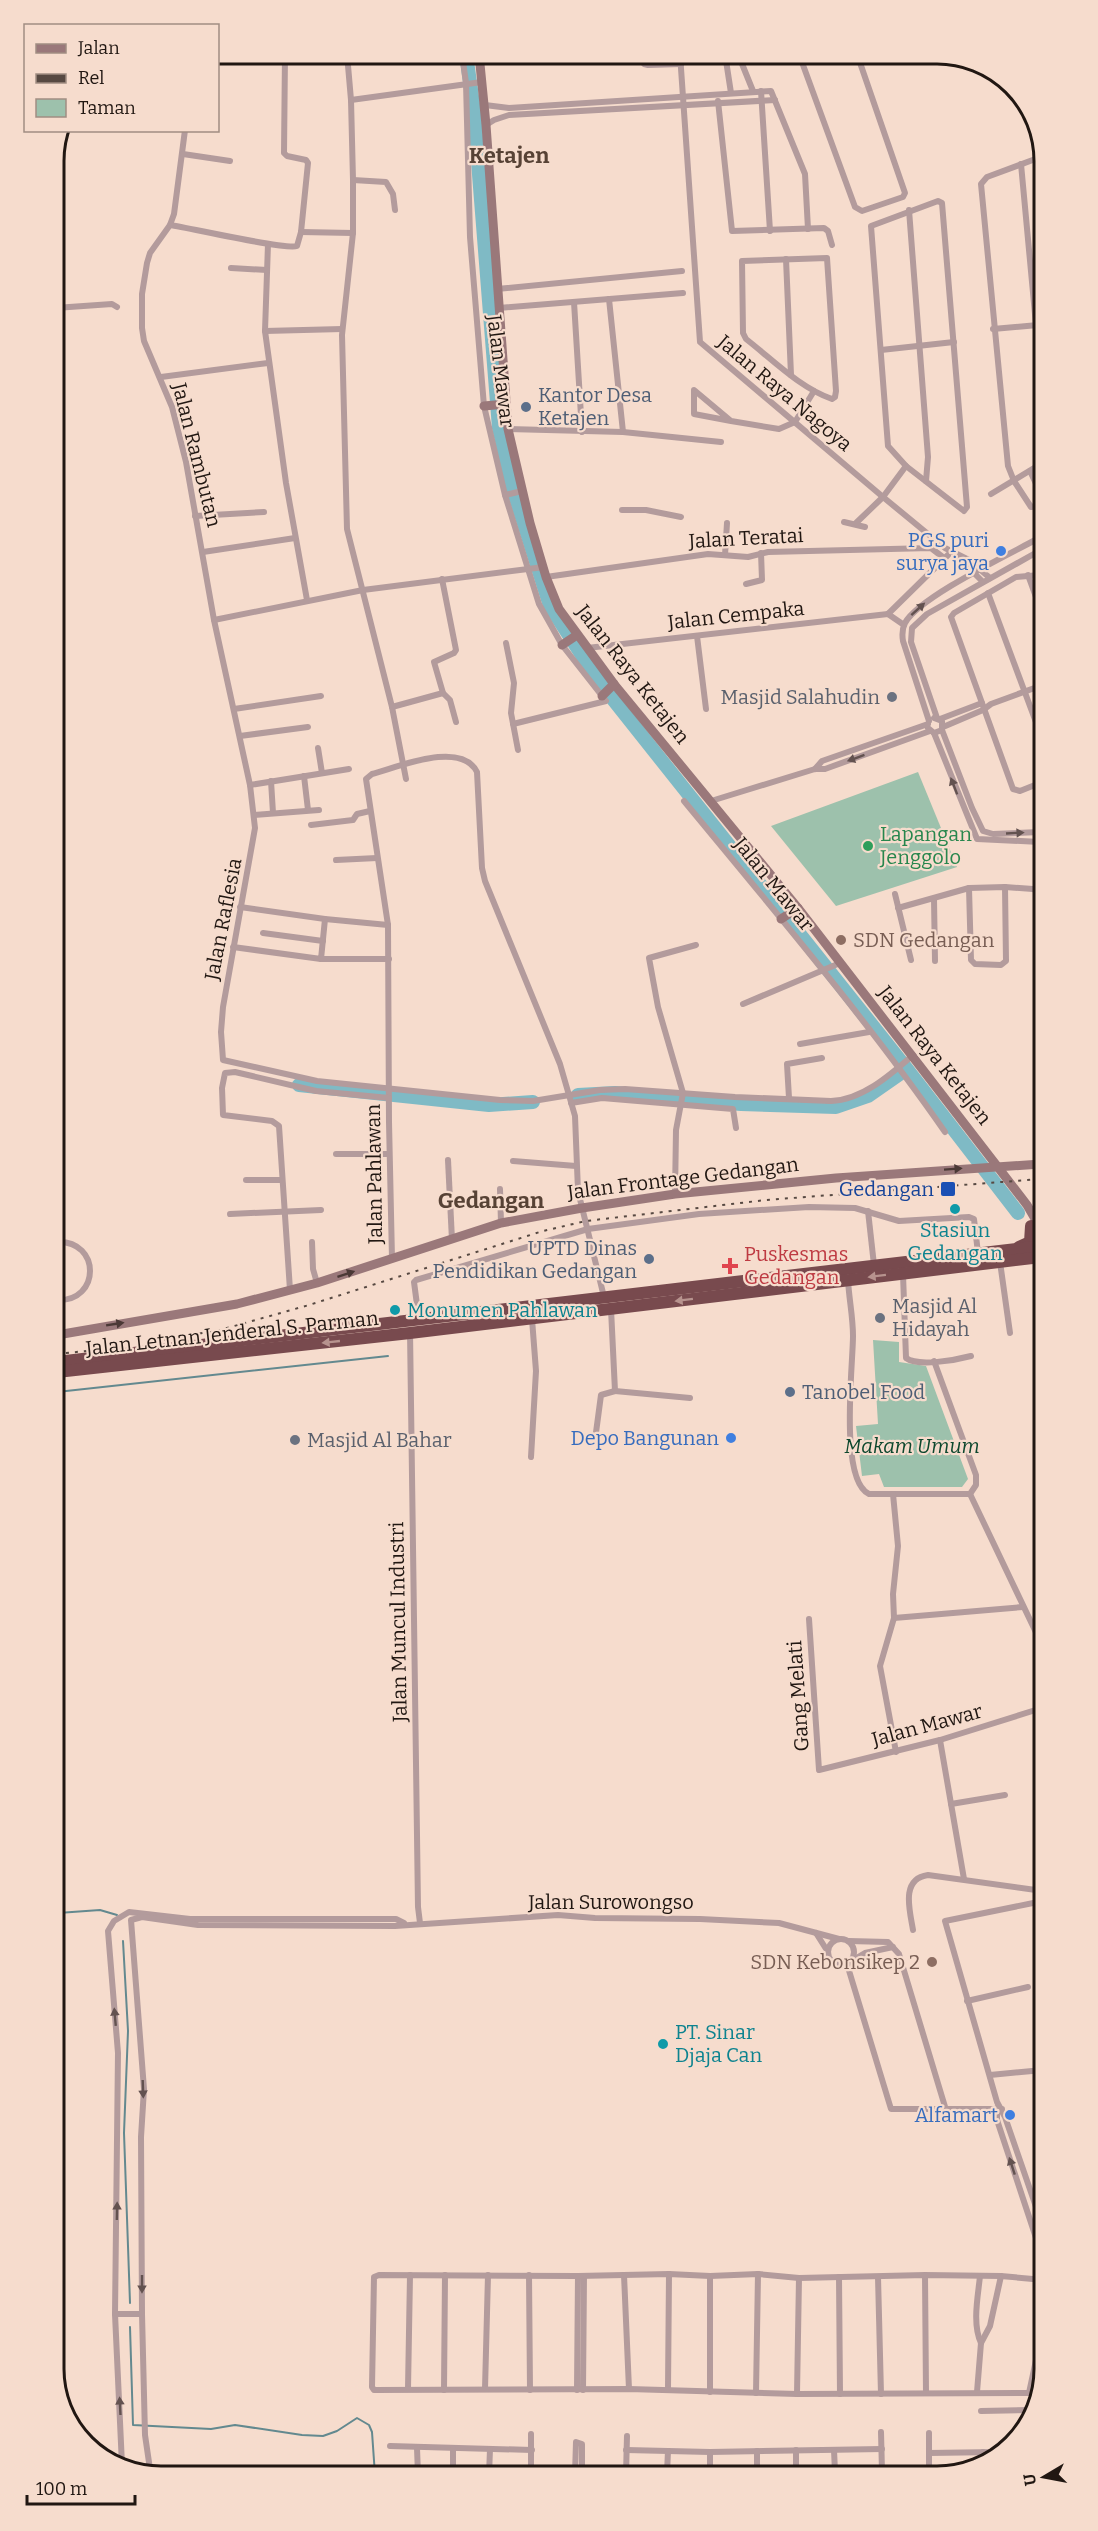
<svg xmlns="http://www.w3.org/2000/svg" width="1098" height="2531" font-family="Bitter,serif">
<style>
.green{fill:#9dc1ac}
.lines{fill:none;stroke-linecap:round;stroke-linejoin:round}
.stream{stroke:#63898f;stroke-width:2}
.river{stroke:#7fbac5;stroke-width:14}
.street{stroke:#b39b9c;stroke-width:6}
.secondary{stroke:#9a787a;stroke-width:9}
.highway{stroke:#784a4e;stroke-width:12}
.rail{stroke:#574942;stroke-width:2;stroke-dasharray:3 6;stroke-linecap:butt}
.oneway{fill:#635250}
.oneway2{fill:#4b3936}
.oneway3{fill:#b7938e}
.service-dot{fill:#5c6f8a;stroke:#f6dccd;stroke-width:2}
.shop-dot{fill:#3f7fe0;stroke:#f6dccd;stroke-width:2}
.worship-dot{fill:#6b7280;stroke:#f6dccd;stroke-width:2}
.leisure-dot{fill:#2e9e5b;stroke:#f6dccd;stroke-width:2}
.education-dot{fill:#8d6e63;stroke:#f6dccd;stroke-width:2}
.transit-dot{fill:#1a4fb4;stroke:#f6dccd;stroke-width:2}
.culture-dot{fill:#0f9aa8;stroke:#f6dccd;stroke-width:2}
.health-dot{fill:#e0444e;stroke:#f6dccd;stroke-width:2}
.labels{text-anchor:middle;stroke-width:4.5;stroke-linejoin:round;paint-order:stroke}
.street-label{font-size:20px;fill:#211712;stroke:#f6dccd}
.service-label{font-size:20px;fill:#4e5e75;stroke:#f6dccd;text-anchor:start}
.shop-label{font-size:20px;fill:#366cbe;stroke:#f6dccd;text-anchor:end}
.worship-label{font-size:20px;fill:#5b616d;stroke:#f6dccd;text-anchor:start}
.leisure-label{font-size:20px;fill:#27864d;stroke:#f6dccd;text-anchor:start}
.education-label{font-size:20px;fill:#785e54;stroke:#f6dccd;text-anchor:start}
.transit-label{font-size:20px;fill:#164399;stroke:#f6dccd;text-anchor:end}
.culture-label{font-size:20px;fill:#0d838f;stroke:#f6dccd;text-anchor:start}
.health-label{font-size:20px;fill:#be3a42;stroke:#f6dccd;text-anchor:start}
.park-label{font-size:20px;font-style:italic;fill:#0c472d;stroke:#f6dccd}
.quarter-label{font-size:22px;font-weight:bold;fill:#574235;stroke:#f6dccd}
.rim{fill:none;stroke:#211712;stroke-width:3}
</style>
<rect width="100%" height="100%" fill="#f6dccd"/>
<g class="green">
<path d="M918,772L957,867L836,906L771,826Z"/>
<path d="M873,1340L899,1342V1362L926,1366L968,1479L962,1487H884L879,1474L862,1476L856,1426L878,1424Z"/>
</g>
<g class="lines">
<g class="stream">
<path d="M57,1392L388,1356"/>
<path d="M58,1913L100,1910L117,1915"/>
<path d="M123,1941L128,2031L124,2133L130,2303"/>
<path d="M130,2327L133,2425L211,2429L235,2425L302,2435L323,2436L337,2431L357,2418L369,2425L372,2432L375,2475"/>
</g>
<g class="river">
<path d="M466,54L474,111L499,428L512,486L550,606L600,683L907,1069L1018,1213"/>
<path d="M299,1085L489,1105L533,1102"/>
<path d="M578,1095L615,1093L741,1104L836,1107L868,1096L901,1073"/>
</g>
<g class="street">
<path d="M347,54L351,100L353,180V233L342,335L347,529L392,707L406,779"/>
<path d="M462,54L466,83L470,237L484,406L505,495L539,604L562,645L606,701L513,724"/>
<path d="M643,54L644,64L648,65L681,64"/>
<path d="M680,54L700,342L883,497L945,548L969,560L990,578"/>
<path d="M725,54L731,93"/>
<path d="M738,54L753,91"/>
<path d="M799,54L855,207L862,211L903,197L905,193L857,54"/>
<path d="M761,91L770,231"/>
<path d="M351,100L482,82"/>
<path d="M718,101L732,231L824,228L828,231L832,245"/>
<path d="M485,105L509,108L771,91L805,174L808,229"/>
<path d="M486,125L494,120L509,115L775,100"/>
<path d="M185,130L174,214L170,225L150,253L147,263L142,294V328L144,341L172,407L186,462L214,620L250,785L255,828L223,1007L221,1032L223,1060L317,1081L500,1100L533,1101L600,1090L625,1089L735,1097L831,1101C862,1100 890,1075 913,1055"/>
<path d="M183,154L230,161"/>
<path d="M1038,158L987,177L981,184L1008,466L1014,481L1031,507L1039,506"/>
<path d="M1021,164L1036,325"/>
<path d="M353,180L386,182L393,194L395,210"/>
<path d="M938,201L942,203L967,507L964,511L906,466L888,446L871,226Z"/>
<path d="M909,210L928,457L926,481"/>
<path d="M170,225C190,228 285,250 297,246L301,232L308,163L306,160L287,156L284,153L285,54"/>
<path d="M301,232L353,233"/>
<path d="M268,244L265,331L286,483L307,600"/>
<path d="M827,258L836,391L835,397L832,399C800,388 773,360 746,339L743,333L742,261Z"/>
<path d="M786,259L791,375"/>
<path d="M231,268L267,270"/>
<path d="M497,289L682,271"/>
<path d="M609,299L623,432"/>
<path d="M574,302L582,432"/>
<path d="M55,308L112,304L117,307"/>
<path d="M499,308L683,293"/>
<path d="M993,329L1038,325"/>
<path d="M265,331L342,329"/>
<path d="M881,350L954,342"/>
<path d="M161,377L268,363"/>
<path d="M731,421L694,414V390L731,421L779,429L795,422L814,391"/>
<path d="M508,429L623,432L721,442"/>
<path d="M1030,471L1039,490"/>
<path d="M991,494L1039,465"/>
<path d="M505,495L522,491"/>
<path d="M622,510H646L681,517"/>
<path d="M195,516L264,512"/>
<path d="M844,522L865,527"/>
<path d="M856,523L883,497L906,466"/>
<path d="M203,552L295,538"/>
<path d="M725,555L727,523"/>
<path d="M958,557L983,582"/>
<path d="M1028,575L1040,608"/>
<path d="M1040,575L1016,577L954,613L951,617L1013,789L1020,791L1040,783"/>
<path d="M546,577L708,554L748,557L768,552L931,548L944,558"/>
<path d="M442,579L456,650L454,653L434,662L443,693L450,700L456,722"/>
<path d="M746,584L762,580L761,553"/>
<path d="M988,593L1040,733"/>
<path d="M888,614L948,555"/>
<path d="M888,614L904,625"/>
<path d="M214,620L363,590L544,567"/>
<path d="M697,636L706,709"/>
<path d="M506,643L514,683L511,713L518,750"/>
<path d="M587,648L888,614"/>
<path d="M392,707L443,693"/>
<path d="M234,709L321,696"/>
<path d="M934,718L942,721V730L972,808L983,831L993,834L1040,832"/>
<path d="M937,718L911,642L912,628L927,614L1039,551"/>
<path d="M940,719L982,703"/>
<path d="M929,721L903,641C902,635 902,629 905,623C919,597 1010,554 1039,538"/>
<path d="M943,727L983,710L991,704L1040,686"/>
<path d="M928,728L934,733L942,730"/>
<path d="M934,733L977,839L1040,842"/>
<path d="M240,736L308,727"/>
<path d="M318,748L322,773"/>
<path d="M815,769L822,761L928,724"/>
<path d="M304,776L308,810"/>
<path d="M271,781L273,813"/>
<path d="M250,785L349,769"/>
<path d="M684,801C773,909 865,1017 945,1132"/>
<path d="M711,801L815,769H825L930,731"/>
<path d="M254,815L319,810"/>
<path d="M311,825L353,820L357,814L370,811"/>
<path d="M336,860L377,858"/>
<path d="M969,888L971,960L975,964L1001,965L1006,961L1005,887"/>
<path d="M895,894L911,960"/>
<path d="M934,899L935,961"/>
<path d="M240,907L325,919L388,925"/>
<path d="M898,908L969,888L1005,887L1033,889L1038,892L1040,901"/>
<path d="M263,933L323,941"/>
<path d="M233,947L321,959L325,919"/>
<path d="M321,959H389"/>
<path d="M743,1004L840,963"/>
<path d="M800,1044L869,1032"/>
<path d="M789,1098L787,1064L822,1058"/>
<path d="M571,1103L602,1098L733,1109L736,1128"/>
<path d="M336,1154H389"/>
<path d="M448,1160L452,1240"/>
<path d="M513,1161L576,1166"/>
<path d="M246,1180H282"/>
<path d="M500,1189L501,1223"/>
<path d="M675,1194L676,1130L683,1093L658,1007L649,958L696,945"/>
<path d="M868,1211L874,1265"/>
<path d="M230,1214L321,1210"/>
<path d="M57,1242C101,1240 101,1302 57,1300"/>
<path d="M312,1242L313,1269L317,1283"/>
<path d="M392,1259L389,1122L388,925L366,779L372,774C398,767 461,740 477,772L482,868L485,881L560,1064L575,1116L578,1191L604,1297"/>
<path d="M1000,1262L1010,1333"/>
<path d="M903,1274L906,1358C918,1367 956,1360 971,1356"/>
<path d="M848,1280C849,1299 853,1317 853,1336C853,1365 839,1480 869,1494H970"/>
<path d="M290,1290L279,1126L272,1121L223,1115L222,1088L225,1073L235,1072L316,1091L389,1098"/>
<path d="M611,1309L615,1391L690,1398"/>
<path d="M419,1320L414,1282L416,1280L588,1229L699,1214L809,1207L855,1208L899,1221L969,1217L974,1219L978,1253"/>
<path d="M410,1331L418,1907L420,1923"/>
<path d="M934,1361L976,1475V1485L970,1494"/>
<path d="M595,1440L601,1395L615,1391"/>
<path d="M531,1457L536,1371L532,1319"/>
<path d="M893,1494L898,1546L893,1594L894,1618L880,1666L896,1752"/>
<path d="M970,1494L1042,1645"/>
<path d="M894,1618L1023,1607"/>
<path d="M809,1619L819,1770L940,1740L1042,1708"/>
<path d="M940,1740L964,1879"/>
<path d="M951,1804L1005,1795"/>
<path d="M1043,1901L945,1921L997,2102L1005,2117L1044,2230"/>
<path d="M913,1930C910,1911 900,1879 928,1875L1043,1891"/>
<path d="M816,1933L828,1952"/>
<circle cx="841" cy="1952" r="13"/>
<path d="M849,1941L888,1942L899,1954L946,2110"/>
<path d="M853,1960L865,1953L893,1947"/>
<path d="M847,1964L891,2109H1002"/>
<path d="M967,2001L1028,1987"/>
<path d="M990,2075L1043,2070"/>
<path d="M997,2108V2120L1044,2262"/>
<path d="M529,2275L530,2390"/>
<path d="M624,2275L629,2389"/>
<path d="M925,2275L926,2393"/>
<path d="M839,2277L840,2394"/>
<path d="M878,2277L881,2394"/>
<path d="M115,2314H142"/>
<path d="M981,2343L990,2326L1001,2276"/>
<path d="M1043,2372L1044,2369"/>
<path d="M408,2389L410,2275"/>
<path d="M485,2389L488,2275"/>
<path d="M444,2390L445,2275"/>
<path d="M577,2390L578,2276"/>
<path d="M583,2390L584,2276"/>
<path d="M668,2390L669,2274"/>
<path d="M710,2392V2276"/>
<path d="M977,2392L981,2343C972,2324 978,2296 980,2276"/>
<path d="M756,2393L758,2274"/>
<path d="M1029,2393L1044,2323"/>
<path d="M1036,2393L797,2394L629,2389L374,2390L372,2387L374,2277L379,2275L578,2276L669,2274L710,2276L758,2274L799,2278L925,2275L1001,2276L1044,2280"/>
<path d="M797,2394L799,2278"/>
<path d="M981,2411L1030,2410"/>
<path d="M881,2432L882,2472"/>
<path d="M531,2434V2474"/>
<path d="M390,2446L532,2450"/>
<path d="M417,2448L418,2475"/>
<path d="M453,2448V2475"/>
<path d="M626,2450L710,2452L882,2449"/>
<path d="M796,2450V2473"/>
<path d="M834,2450L835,2472"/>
<path d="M929,2453L997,2452"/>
<path d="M983,2463V2452"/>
<path d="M122,2465L115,2314L118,2053L108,1931L114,1921L129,1912L190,1919H396L404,1923"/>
<path d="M929,2472V2433"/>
<path d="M667,2473L668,2451"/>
<path d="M710,2473V2452"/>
<path d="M757,2473V2451"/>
<path d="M575,2474L576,2442L582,2444V2474"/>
<path d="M626,2474L627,2436"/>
<path d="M489,2475L490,2449"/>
<path d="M151,2476L145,2435L142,2314L141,2137L144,2089L131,1920L142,1917L198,1925L395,1926L558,1915L595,1918L700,1919L779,1923L839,1939"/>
</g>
<g class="secondary">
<path d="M479,54L486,125L508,429L530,523L546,577L559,609L614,684L798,908L997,1166L1027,1205L1041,1229"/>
<path d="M484,406L506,404"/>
<path d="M562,645L577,635"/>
<path d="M602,696L614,684"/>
<path d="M781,919L798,908"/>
<path d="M57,1335L237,1304L317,1283L501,1223L582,1208L675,1194L836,1178L1041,1164"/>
</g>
<g class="highway">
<path d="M1019,1247L1030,1242L1031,1226"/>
<path d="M57,1362L1041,1246"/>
<path d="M57,1372L410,1333L1041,1257"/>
</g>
<path class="rail" d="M57,1354L115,1348L220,1330L309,1305L543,1231L586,1221L766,1200L1041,1179"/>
</g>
<defs><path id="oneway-solid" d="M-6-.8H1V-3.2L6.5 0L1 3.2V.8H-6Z" transform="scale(1.5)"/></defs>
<g class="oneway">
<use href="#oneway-solid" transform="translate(918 609) rotate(-42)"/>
<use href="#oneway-solid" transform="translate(856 758) rotate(160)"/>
<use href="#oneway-solid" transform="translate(954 786) rotate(-111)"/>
<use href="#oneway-solid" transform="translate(1015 833) rotate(-3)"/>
<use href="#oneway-solid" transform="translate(115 2017) rotate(-95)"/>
<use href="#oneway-solid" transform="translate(143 2089) rotate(88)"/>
<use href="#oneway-solid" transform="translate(1012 2166) rotate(-108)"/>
<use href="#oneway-solid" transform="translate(117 2211) rotate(-89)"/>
<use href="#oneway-solid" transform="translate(142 2284) rotate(90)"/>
<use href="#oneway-solid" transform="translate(120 2406) rotate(-93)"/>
</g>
<g class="oneway2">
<use href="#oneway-solid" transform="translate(953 1169) rotate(-4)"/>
<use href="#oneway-solid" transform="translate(346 1274) rotate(-18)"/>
<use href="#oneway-solid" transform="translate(115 1324) rotate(-9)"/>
</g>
<g class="oneway3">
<use href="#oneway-solid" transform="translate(877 1276) rotate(173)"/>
<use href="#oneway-solid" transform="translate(684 1300) rotate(173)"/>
<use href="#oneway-solid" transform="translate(331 1342) rotate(174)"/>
</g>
<g class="service-dot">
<circle cx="526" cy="407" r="6"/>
<circle cx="649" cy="1259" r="6"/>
<circle cx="790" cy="1392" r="6"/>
</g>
<g class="shop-dot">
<circle cx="1001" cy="551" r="6"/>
<circle cx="731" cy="1438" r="6"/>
<circle cx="1010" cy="2115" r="6"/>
</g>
<g class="worship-dot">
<circle cx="892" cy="697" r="6"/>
<circle cx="880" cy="1318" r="6"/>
<circle cx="295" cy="1440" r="6"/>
</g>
<circle class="leisure-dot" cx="868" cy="846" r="6"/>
<g class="education-dot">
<circle cx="841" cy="940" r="6"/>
<circle cx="932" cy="1962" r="6"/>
</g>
<rect class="transit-dot" x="940" y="1181" width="16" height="16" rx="3"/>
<g class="culture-dot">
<circle cx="955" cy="1209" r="6"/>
<circle cx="395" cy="1310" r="6"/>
<circle cx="663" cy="2044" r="6"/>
</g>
<path class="health-dot" d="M727 1257h6v6h6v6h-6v6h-6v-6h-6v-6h6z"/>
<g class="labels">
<g class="street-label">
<text transform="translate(501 371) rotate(83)" y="7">Jalan Mawar</text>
<text transform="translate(785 393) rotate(40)" y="7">Jalan Raya Nagoya</text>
<text transform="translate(197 455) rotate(76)" y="7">Jalan Rambutan</text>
<text transform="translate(746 538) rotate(-3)" y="7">Jalan Teratai</text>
<text transform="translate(736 615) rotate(-6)" y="7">Jalan Cempaka</text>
<text transform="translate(633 674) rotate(52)" y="7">Jalan Raya Ketajen</text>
<text transform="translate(774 884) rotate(51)" y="7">Jalan Mawar</text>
<text transform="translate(223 919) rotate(-79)" y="7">Jalan Raflesia</text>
<text transform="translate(935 1055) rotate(52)" y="7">Jalan Raya Ketajen</text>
<text transform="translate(374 1174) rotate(-91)" y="7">Jalan Pahlawan</text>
<text transform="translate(683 1178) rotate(-7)" y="7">Jalan Frontage Gedangan</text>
<text transform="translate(232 1333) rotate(-6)" y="7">Jalan Letnan Jenderal S. Parman</text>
<text transform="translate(398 1622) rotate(-91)" y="7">Jalan Muncul Industri</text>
<text transform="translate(798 1696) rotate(-94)" y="7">Gang Melati</text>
<text transform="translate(927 1725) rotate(-15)" y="7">Jalan Mawar</text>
<text x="611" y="1909">Jalan Surowongso</text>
</g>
<g class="service-label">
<text x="538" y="402">Kantor Desa<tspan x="538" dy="23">Ketajen</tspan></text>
<text x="637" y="1255" text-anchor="end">UPTD Dinas<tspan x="637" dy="23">Pendidikan Gedangan</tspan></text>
<text x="802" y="1399">Tanobel Food</text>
</g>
<g class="shop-label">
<text x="989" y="547">PGS puri<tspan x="989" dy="23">surya jaya</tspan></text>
<text x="719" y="1445">Depo Bangunan</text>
<text x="998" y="2122">Alfamart</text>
</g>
<g class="worship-label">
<text x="880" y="704" text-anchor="end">Masjid Salahudin</text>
<text x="892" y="1313">Masjid Al<tspan x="892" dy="23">Hidayah</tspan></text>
<text x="307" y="1447">Masjid Al Bahar</text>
</g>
<g class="leisure-label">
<text x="880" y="841">Lapangan<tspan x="880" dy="23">Jenggolo</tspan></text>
</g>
<g class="education-label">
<text x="853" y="947">SDN Gedangan</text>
<text x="920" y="1969" text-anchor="end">SDN Kebonsikep 2</text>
</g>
<g class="transit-label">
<text x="934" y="1196">Gedangan</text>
</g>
<g class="culture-label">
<text x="955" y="1237" text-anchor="middle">Stasiun<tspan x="955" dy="23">Gedangan</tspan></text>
<text x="407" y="1317">Monumen Pahlawan</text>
<text x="675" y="2039">PT. Sinar<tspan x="675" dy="23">Djaja Can</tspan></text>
</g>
<g class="health-label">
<text x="744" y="1261">Puskesmas<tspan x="744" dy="23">Gedangan</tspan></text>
</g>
<g class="park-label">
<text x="912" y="1453">Makam Umum</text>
</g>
<g class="quarter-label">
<text x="509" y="163">Ketajen</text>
<text x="491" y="1208">Gedangan</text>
</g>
</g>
<path d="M0 0H1098V2531H0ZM161 64H937A97 97 0 0 1 1034 161V2369A97 97 0 0 1 937 2466H161A97 97 0 0 1 64 2369V161A97 97 0 0 1 161 64Z" fill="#f6dccd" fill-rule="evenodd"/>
<path class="rim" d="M161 64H937A97 97 0 0 1 1034 161V2369A97 97 0 0 1 937 2466H161A97 97 0 0 1 64 2369V161A97 97 0 0 1 161 64Z"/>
<rect x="24" y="24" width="195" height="108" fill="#f6dccd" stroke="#a18d82" stroke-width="1.5"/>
<rect x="36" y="44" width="30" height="9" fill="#9a787a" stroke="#a18d82" stroke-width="1.5"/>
<text x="78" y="54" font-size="18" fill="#211712">Jalan</text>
<rect x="36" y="74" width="30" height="9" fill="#574942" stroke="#a18d82" stroke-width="1.5"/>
<text x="78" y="84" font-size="18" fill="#211712">Rel</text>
<rect x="36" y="99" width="30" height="18" fill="#9dc1ac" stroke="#a18d82" stroke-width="1.5"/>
<text x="78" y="114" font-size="18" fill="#211712">Taman</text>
<g transform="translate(1044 2477) rotate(260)" stroke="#f6dccd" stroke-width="4.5" paint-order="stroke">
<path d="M0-4.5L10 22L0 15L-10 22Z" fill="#211712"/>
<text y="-9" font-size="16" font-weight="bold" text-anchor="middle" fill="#211712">U</text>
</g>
<path d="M27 2495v9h108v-9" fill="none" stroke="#211712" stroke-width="3"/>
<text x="36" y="2495" font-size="18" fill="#211712" stroke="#f6dccd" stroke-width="4.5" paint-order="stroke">100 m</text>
</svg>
